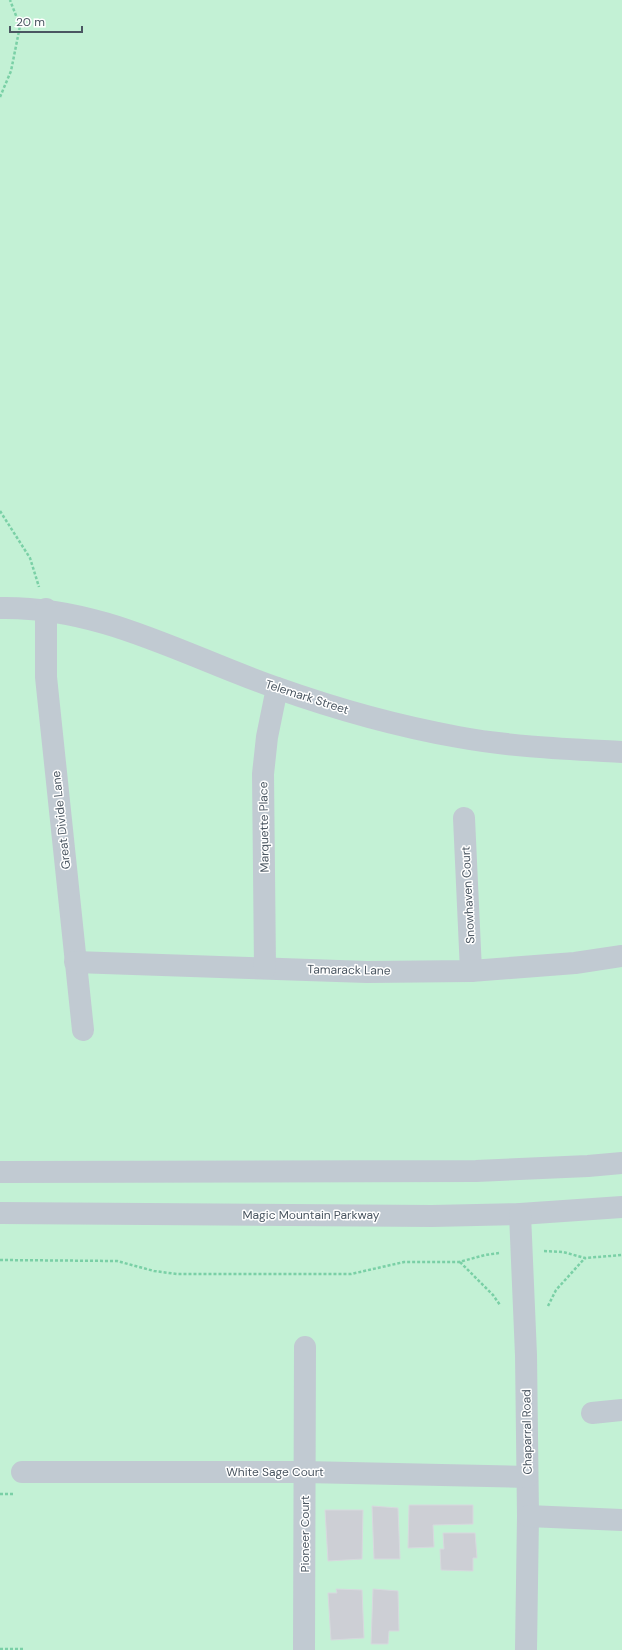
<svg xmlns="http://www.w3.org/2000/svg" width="622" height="1650" font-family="'DM Sans',sans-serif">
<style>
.green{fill:#c3f1d5}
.building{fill:#cdcfd5;stroke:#d7d9de}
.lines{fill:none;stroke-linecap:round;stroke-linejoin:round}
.path{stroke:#7ad0a6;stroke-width:2.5;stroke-dasharray:3 2;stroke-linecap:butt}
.minor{stroke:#c1cad2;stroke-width:22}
.labels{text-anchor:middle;stroke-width:3;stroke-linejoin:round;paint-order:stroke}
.street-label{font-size:12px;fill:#4a5661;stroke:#fff}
</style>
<rect width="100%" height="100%" fill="#f5f3f3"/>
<rect class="green" x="0" y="0" width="622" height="1650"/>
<g class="building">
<path d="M409,1505H473V1524L433,1525L434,1547L408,1548Z"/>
<path d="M372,1506L398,1508L400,1559H374Z"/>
<path d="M325,1510H363L362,1559L328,1561Z"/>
<path d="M443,1533H475L477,1558H473V1571L441,1570L440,1549H444Z"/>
<path d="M336,1589L362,1590L364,1638L331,1640L328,1593H337Z"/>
<path d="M373,1589L398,1591L399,1631H389L388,1644H371Z"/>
</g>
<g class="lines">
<g class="path">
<path d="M0,97L11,71L20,26L10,0"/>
<path d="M0,511L30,558L39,587"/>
<path d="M544,1251L563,1252L585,1258L622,1255"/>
<path d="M0,1260L117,1261L154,1271L177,1274H351L404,1262H459L485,1255L499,1253"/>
<path d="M460,1262L493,1295L500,1305"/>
<path d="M548,1306L556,1290L585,1258"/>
<path d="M0,1494H13"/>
<path d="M0,1649H25"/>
</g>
<g class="minor">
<path d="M0,608C101,606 185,656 277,688C336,709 397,726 458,737C512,747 567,749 622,752"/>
<path d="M46,609V677L83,1030"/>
<path d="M464,818L471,971"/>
<path d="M75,962L367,972L471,971L575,963L622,956"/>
<path d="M265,968L263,774L267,737L277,688"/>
<path d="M0,1172L476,1171L588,1166L622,1163"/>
<path d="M0,1213L432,1216L520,1214L622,1207"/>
<path d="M520,1214L526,1355L528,1516L526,1650"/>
<path d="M592,1413L622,1410"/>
<path d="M22,1472H305L527,1477"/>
<path d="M528,1516L622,1520"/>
<path d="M304,1650L305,1347"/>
</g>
</g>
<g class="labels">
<g class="street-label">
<text transform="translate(307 697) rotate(18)" y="4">Telemark Street</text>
<text transform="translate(61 820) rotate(-96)" y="4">Great Divide Lane</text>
<text transform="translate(264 827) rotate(-91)" y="4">Marquette Place</text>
<text transform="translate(468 895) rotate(-93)" y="4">Snowhaven Court</text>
<text transform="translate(349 970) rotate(1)" y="4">Tamarack Lane</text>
<text x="311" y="1219">Magic Mountain Parkway</text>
<text transform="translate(527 1432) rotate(-91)" y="4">Chaparral Road</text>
<text x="275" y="1476">White Sage Court</text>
<text transform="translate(305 1534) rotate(-90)" y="4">Pioneer Court</text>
</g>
</g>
<path d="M10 26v6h72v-6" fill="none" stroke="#4a5661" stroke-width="2"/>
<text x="16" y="26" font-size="12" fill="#4a5661" stroke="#ffffff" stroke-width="3" paint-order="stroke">20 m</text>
</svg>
